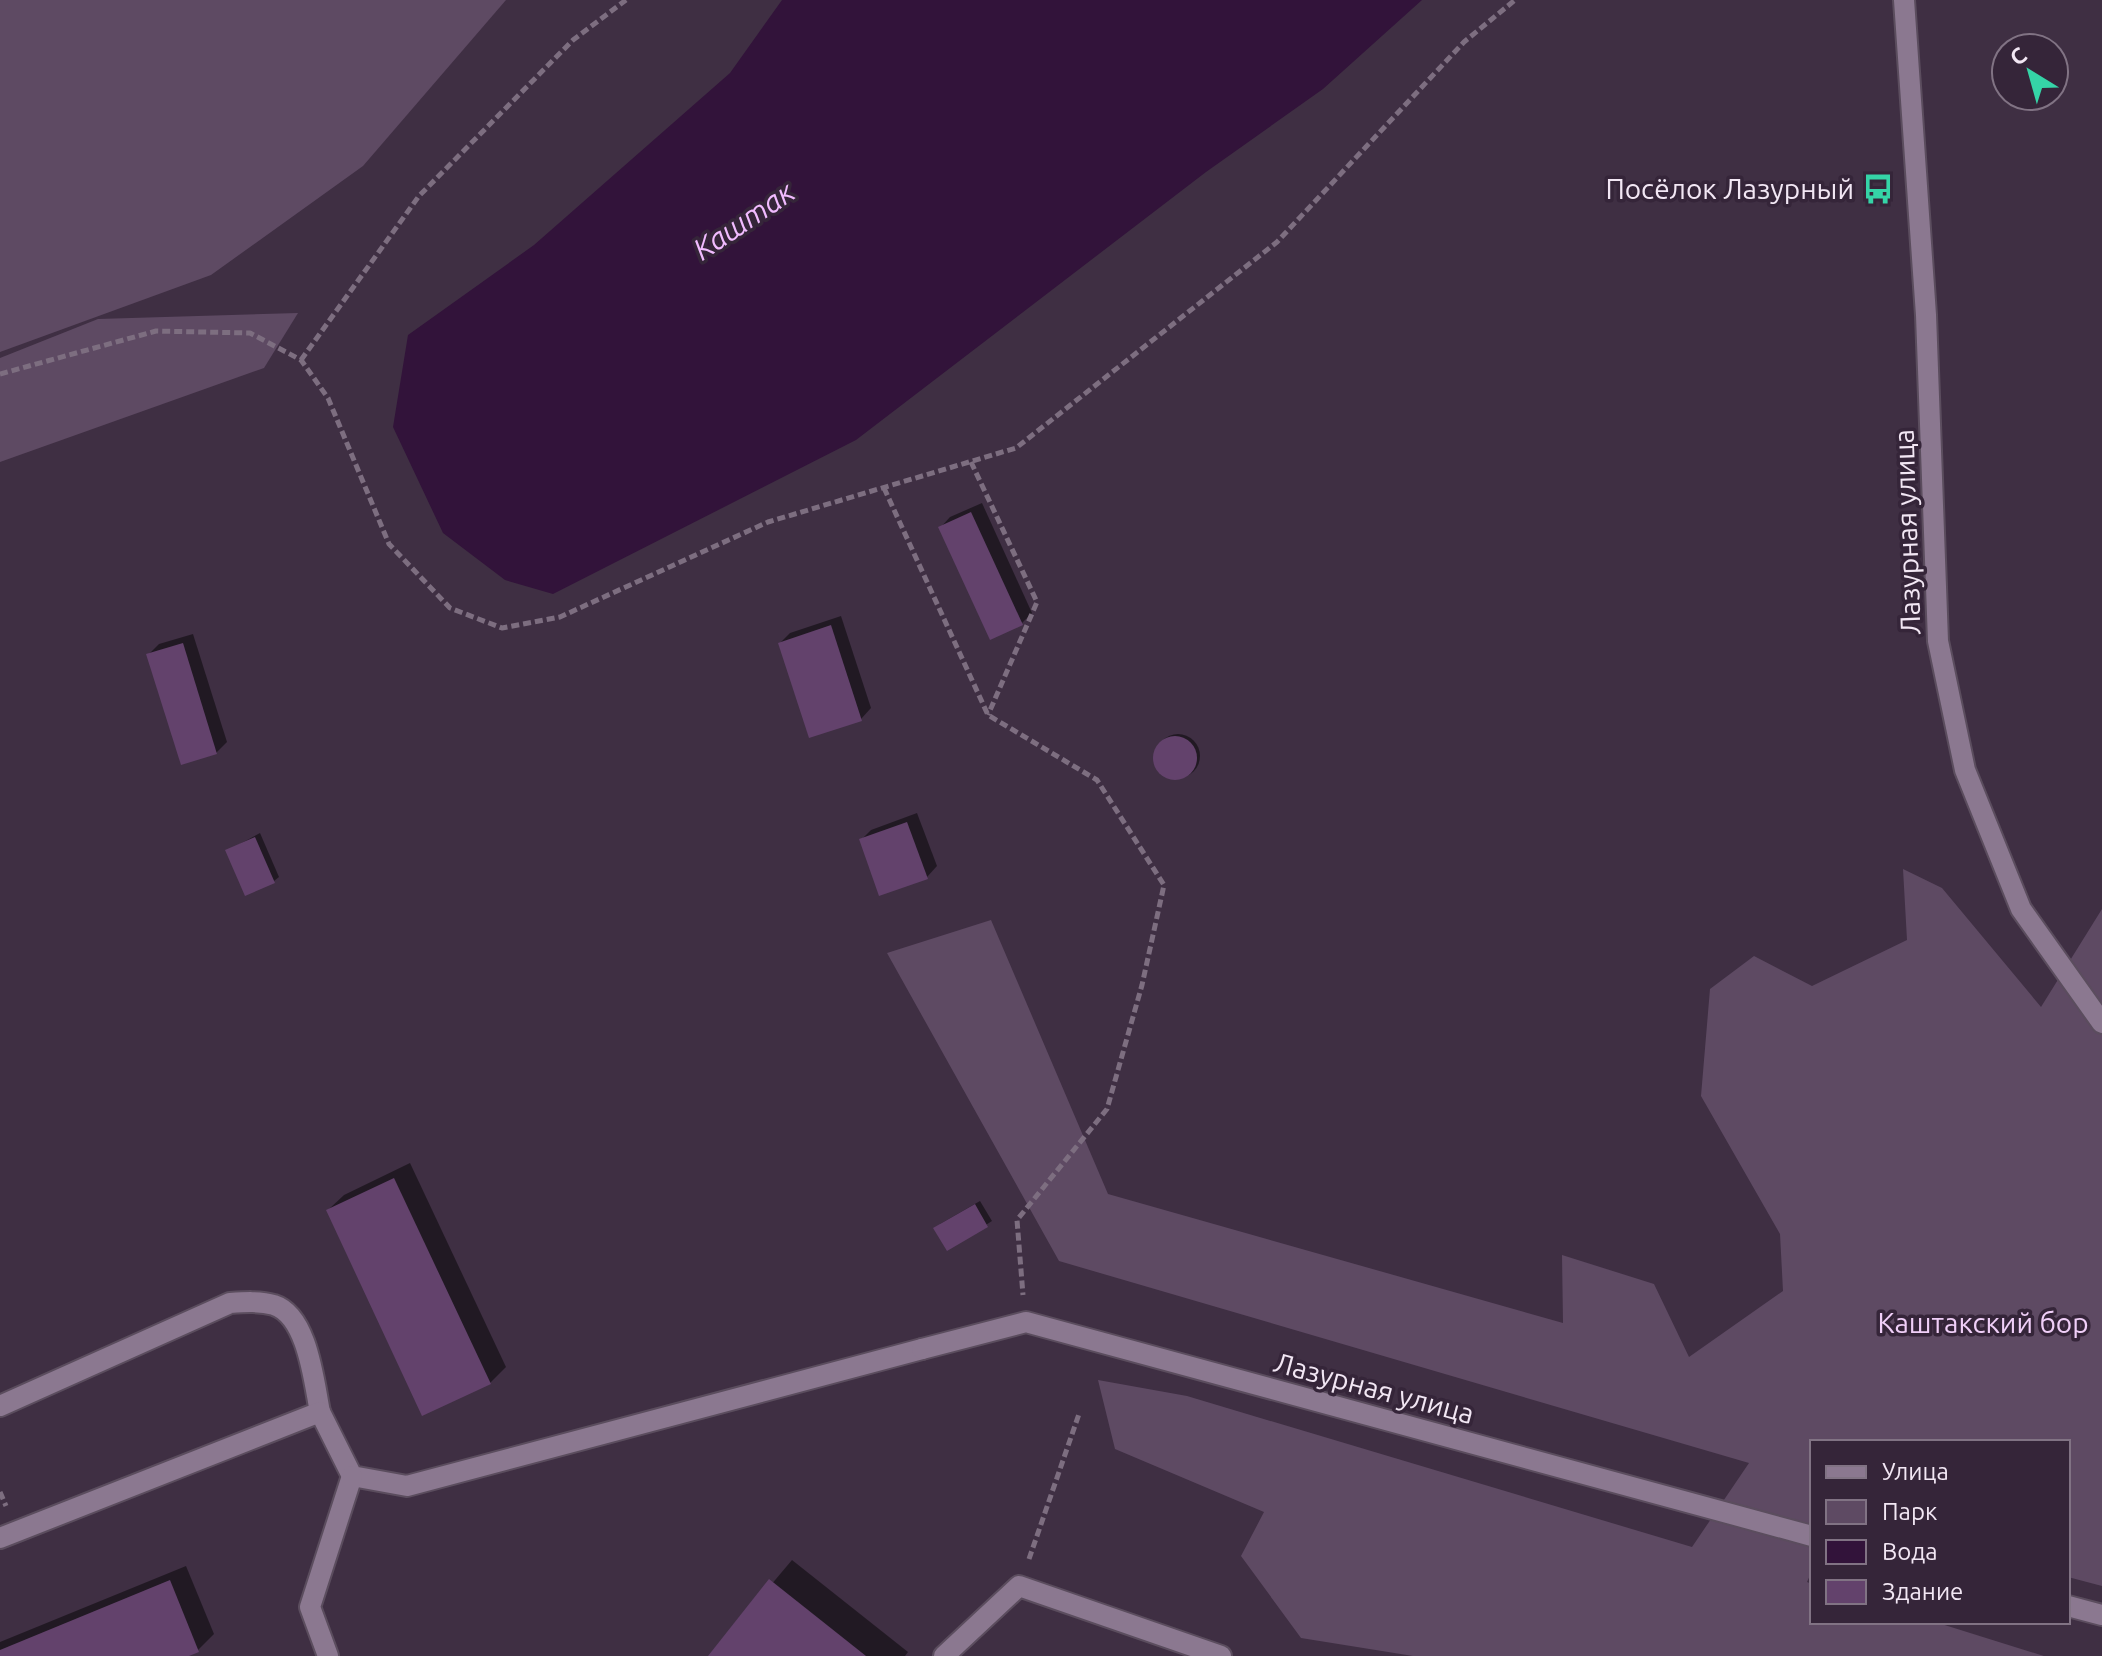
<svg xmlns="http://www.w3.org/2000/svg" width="2102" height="1656" font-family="Ubuntu,sans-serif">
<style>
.green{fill:#5e4a63}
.water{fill:#32133a}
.shadow{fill:#0007}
.building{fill:#63426c}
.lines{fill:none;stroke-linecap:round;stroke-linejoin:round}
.service-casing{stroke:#5b4d5e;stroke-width:24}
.minor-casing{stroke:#5b4d5e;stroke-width:24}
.secondary-casing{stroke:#5b4d5e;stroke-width:24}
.path{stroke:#7d6e80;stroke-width:5;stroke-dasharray:8 4;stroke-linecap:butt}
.service{stroke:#8b7890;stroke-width:20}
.minor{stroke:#8b7890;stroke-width:20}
.secondary{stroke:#8b7890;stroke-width:20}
.labels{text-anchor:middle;stroke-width:7;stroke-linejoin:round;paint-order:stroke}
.poi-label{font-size:28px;fill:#f2e7f4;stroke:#352539;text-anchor:end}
.street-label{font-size:28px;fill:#f2e7f4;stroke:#352539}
.park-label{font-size:28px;fill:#f0cff8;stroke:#352539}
.water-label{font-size:30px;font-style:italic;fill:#f1bbff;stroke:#352539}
</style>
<rect width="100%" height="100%" fill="#3f2f43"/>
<g class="green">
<path d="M0,0H506L363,166L211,275L0,352Z"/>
<path d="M298,313L264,368L0,462V358L98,319Z"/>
<path d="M1903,869L1942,888L2041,1007L2102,909V1586L2068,1577V1442H1812V1571L1807,1582L1812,1584V1622H1935L2044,1656H1413L1301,1638L1241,1556L1264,1512L1115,1449L1098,1380L1187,1396L1692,1547L1749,1463L1059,1261L887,953L991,920L1108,1194L1563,1323L1562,1255L1654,1284L1689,1357L1783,1291L1780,1234L1701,1096L1710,989L1754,956L1812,986L1907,940Z"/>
</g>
<path class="water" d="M782,0H1422L1323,89L1206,172L856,440L553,594L505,580L443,533L393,427L408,335L534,245L730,73Z"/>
<g class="shadow">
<path d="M982,503L1032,613L1022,623L940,528L950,517Z"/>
<path d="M841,616L871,708L861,719L780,643L790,633Z"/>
<path d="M193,634L227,742L216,753L148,655L159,644Z"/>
<circle cx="1178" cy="756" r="22"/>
<path d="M917,813L937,866L927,877L861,840L871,830Z"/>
<path d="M260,833L279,877L274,881L227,851Z"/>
<path d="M410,1163L506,1367L490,1383L328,1210L344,1195Z"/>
<path d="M980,1201L992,1221L948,1249L940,1224Z"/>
<path d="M792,1560L908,1652L905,1656H711Z"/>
<path d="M186,1566L214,1634L198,1650L184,1656H0V1642Z"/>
</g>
<g class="building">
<path d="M971,512L1023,625L990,640L938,527Z"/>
<path d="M831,625L862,721L809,738L778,643Z"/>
<path d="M183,643L217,754L181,765L146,654Z"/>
<circle cx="1175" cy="758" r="22"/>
<path d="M907,822L928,879L879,896L859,839Z"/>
<path d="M255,837L275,883L245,896L225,850Z"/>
<path d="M394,1178L491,1384L422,1416L326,1210Z"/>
<path d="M975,1204L988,1227L947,1251L933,1228Z"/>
<path d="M769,1579L866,1656H708Z"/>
<path d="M170,1580L199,1652L189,1656H0V1650Z"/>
</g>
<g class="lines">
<g class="service-casing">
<g id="service">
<path d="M0,1406L230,1303C245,1302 260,1301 274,1305C308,1316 314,1383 320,1412"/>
<path d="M0,1538L320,1412L352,1476L407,1486L922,1349"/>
<path d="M328,1656L310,1607L352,1476"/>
<path d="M944,1656L1019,1586L1221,1656"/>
</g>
</g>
<g class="minor-casing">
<g id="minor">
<path d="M922,1349L1026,1322L1812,1536"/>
<path d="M2068,1606L2102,1615"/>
</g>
</g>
<g class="secondary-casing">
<path id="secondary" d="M1904,0L1926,315L1938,641L1965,770L2021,909L2102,1023"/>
</g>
<g class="path">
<path d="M301,360L419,196L573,40L626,0"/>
<path d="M0,374L156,331L250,333L301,360L328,398L389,544L450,608L502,628L560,617L768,522L1016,448L1277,242L1464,42L1515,0"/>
<path d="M971,462L1037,602L988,715"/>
<path d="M884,488L988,715L1097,780L1164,885L1142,985L1107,1109L1017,1220L1023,1295"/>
<path d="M0,1492L6,1506"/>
<path d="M1029,1559L1079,1414"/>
</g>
<use href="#service" class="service"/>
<use href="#minor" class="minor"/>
<use href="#secondary" class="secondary"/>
</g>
<defs>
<g id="bus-bare" transform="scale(2.4)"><path d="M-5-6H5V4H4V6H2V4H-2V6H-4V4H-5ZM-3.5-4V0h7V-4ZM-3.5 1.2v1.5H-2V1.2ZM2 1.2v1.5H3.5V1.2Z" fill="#35d4a7" stroke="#352539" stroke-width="2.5" paint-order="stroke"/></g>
</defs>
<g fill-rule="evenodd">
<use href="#bus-bare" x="1878" y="189"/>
</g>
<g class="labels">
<g class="poi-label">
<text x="1854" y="199">Посёлок Лазурный</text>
</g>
<g class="street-label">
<text transform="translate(1907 532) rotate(-92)" y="10">Лазурная улица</text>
<text transform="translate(1374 1388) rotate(15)" y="10">Лазурная улица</text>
</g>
<g class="park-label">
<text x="1983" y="1333">Каштакский бор</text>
</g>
<g class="water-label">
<text transform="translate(744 221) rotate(-34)" y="10">Каштак</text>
</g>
</g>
<rect x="1810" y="1440" width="260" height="184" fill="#352539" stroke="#817384" stroke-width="2"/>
<rect x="1826" y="1466" width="40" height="12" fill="#8b7890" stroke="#817384" stroke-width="2"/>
<text x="1882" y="1480" font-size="24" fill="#f2e7f4">Улица</text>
<rect x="1826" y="1500" width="40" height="24" fill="#5e4a63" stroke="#817384" stroke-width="2"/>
<text x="1882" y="1520" font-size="24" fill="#f2e7f4">Парк</text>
<rect x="1826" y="1540" width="40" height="24" fill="#32133a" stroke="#817384" stroke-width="2"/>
<text x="1882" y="1560" font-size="24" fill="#f2e7f4">Вода</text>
<rect x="1826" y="1580" width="40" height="24" fill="#63426c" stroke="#817384" stroke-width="2"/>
<text x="1882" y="1600" font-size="24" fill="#f2e7f4">Здание</text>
<g transform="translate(2030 72) rotate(323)"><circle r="38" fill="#352539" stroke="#817384" stroke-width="2"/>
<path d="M0-6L14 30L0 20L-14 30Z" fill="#35d4a7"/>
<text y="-12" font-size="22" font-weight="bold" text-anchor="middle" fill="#f2e7f4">С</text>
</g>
</svg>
